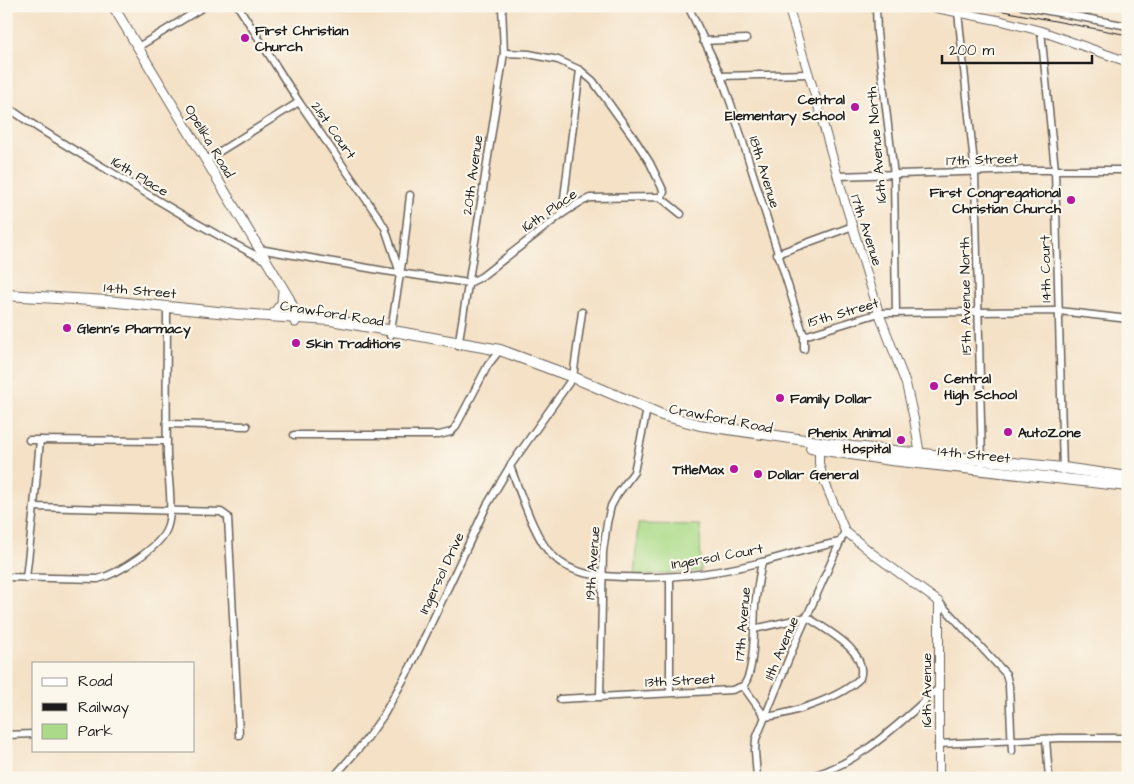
<svg xmlns="http://www.w3.org/2000/svg" width="1134" height="784" font-family="'Architects Daughter',sans-serif">
<style>
.green{fill:#abdb89;stroke:#647c52}
.lines{fill:none;stroke-linecap:round;stroke-linejoin:round}
.minor-casing{stroke:#686158;stroke-width:9}
.tertiary-casing{stroke:#686158;stroke-width:10}
.secondary-casing{stroke:#686158;stroke-width:11}
.primary-casing{stroke:#686158;stroke-width:12}
.minor{stroke:#fff;stroke-width:6}
.tertiary{stroke:#fff;stroke-width:8}
.secondary{stroke:#fff;stroke-width:9}
.primary{stroke:#fff;stroke-width:10}
.rail{stroke:#1c1c1c;stroke-width:1}
.poi-dot{fill:#b5179e;stroke:#fbf7ec;stroke-width:2}
.labels{text-anchor:middle;stroke-width:4.5;stroke-linejoin:round;paint-order:stroke}
.poi-label{font-size:14px;font-weight:bold;fill:#1c1c1c;stroke:#fbf7ec;text-anchor:start}
.street-label{font-size:14px;fill:#1c1c1c;stroke:#fbf7ec}
</style>
<rect width="100%" height="100%" fill="#fbf7ec"/>
<filter id="ink" filterUnits="userSpaceOnUse"><feTurbulence type="fractalNoise" baseFrequency=".02" numOctaves="2"/><feDisplacementMap in="SourceGraphic" scale="10" xChannelSelector="R" yChannelSelector="G"/><feConvolveMatrix kernelMatrix="1 2 1 2 8 2 1 2 1" color-interpolation-filters="sRGB"/></filter>
<filter id="wash" filterUnits="userSpaceOnUse"><feTurbulence type="fractalNoise" baseFrequency=".0096" numOctaves="4" result="noise"/><feDisplacementMap in="SourceGraphic" scale="20" xChannelSelector="R" yChannelSelector="G"/><feGaussianBlur stdDeviation="1.12" result="paint"/><feColorMatrix in="noise" values="0 0 0 0 0 0 0 0 0 0 0 0 0 0 0 0 0 1.4 0 .05"/><feComposite in="paint" operator="in"/></filter>
<g filter="url(#wash)">
<rect width="100%" height="100%" fill="#f4e1c6"/>
<path class="green" d="M638,524L700,525L701,571L634,576Z"/>
</g>
<g filter="url(#ink)">
<g class="lines">
<g class="minor-casing">
<g id="minor">
<path d="M238,6L299,102L379,218L385,228L400,273"/>
<path d="M688,6L721,76L731,104L804,336V349"/>
<path d="M876,6L877,33L894,175L896,313"/>
<path d="M1022,6L1128,26"/>
<path d="M958,12L975,173L982,463"/>
<path d="M1041,31L1055,170L1063,471"/>
<path d="M703,41L746,39"/>
<path d="M138,47L205,6"/>
<path d="M504,53L529,54L558,60L580,70L593,81L634,138L650,163L664,192L660,197"/>
<path d="M721,76L808,74"/>
<path d="M6,106C40,131 77,152 113,173C163,204 213,234 265,260"/>
<path d="M206,160L299,102"/>
<path d="M837,176L1027,170H1128"/>
<path d="M562,214L580,70"/>
<path d="M259,249L385,271L469,283L481,277L562,214L579,203L590,198L660,197L681,214"/>
<path d="M777,254L853,226"/>
<path d="M390,336L403,256L410,195"/>
<path d="M804,336L879,313L1059,311L1128,319"/>
<path d="M458,346L471,267L504,53L502,6"/>
<path d="M167,424L247,426"/>
<path d="M294,435H439L451,432L455,428L488,365L500,350"/>
<path d="M29,440L167,441"/>
<path d="M510,466C519,489 535,539 552,555C571,575 597,576 622,577C670,579 716,574 762,562C788,555 813,547 840,542"/>
<path d="M34,507L221,512L228,517L239,735"/>
<path d="M6,577L98,579C117,574 161,547 167,528C174,508 168,477 167,455C166,406 167,356 167,306"/>
<path d="M26,578L34,507L40,440"/>
<path d="M670,578V692"/>
<path d="M939,602L1006,674L1009,686L1012,751"/>
<path d="M754,629L807,617C826,630 869,651 860,678C843,697 791,714 765,717"/>
<path d="M743,686C755,674 754,623 755,605C757,591 759,576 762,562"/>
<path d="M743,686L765,717"/>
<path d="M600,697L603,552L607,523L611,506L617,495L634,472L647,409"/>
<path d="M560,699L732,690L743,686"/>
<path d="M1128,726V753"/>
<path d="M6,735L34,734"/>
<path d="M1046,739L1049,778"/>
<path d="M938,744L1060,738H1127"/>
<path d="M333,778L366,740L383,716L411,666L487,505L510,466L573,377L582,312"/>
<path d="M757,778L755,751L756,739L796,641L845,531"/>
<path d="M804,778C858,766 898,724 938,689"/>
<path d="M1128,778V773"/>
</g>
</g>
<g class="tertiary-casing">
<g id="tertiary">
<path d="M788,6L815,95L845,202L879,313L906,384L914,419L919,449L917,457"/>
<path d="M926,6L1002,21L1041,31L1128,62"/>
<path d="M819,444V463L823,478L845,531L873,554L939,602V778"/>
</g>
</g>
<g class="secondary-casing">
<g id="secondary">
<path d="M113,6L289,298L295,312V322"/>
<path d="M271,317L282,303L283,290"/>
</g>
</g>
<g class="primary-casing">
<g id="primary">
<path d="M6,295L107,301L238,314L331,320L500,350L573,377L662,415L700,425L853,447L1063,468L1128,477"/>
<path d="M811,448L891,460L1128,486"/>
</g>
</g>
<use href="#minor" class="minor"/>
<use href="#tertiary" class="tertiary"/>
<use href="#secondary" class="secondary"/>
<use href="#primary" class="primary"/>
<path class="rail" d="M977,6L1128,35"/>
</g>
</g>
<g class="poi-dot">
<circle cx="245" cy="38" r="5"/>
<circle cx="855" cy="107" r="5"/>
<circle cx="1071" cy="200" r="5"/>
<circle cx="67" cy="328" r="5"/>
<circle cx="296" cy="343" r="5"/>
<circle cx="934" cy="386" r="5"/>
<circle cx="780" cy="398" r="5"/>
<circle cx="1008" cy="432" r="5"/>
<circle cx="901" cy="440" r="5"/>
<circle cx="734" cy="469" r="5"/>
<circle cx="758" cy="474" r="5"/>
</g>
<g class="labels">
<g class="poi-label">
<text x="255" y="35">First Christian<tspan x="255" dy="16">Church</tspan></text>
<text x="845" y="104" text-anchor="end">Central<tspan x="845" dy="16">Elementary School</tspan></text>
<text x="1061" y="197" text-anchor="end">First Congregational<tspan x="1061" dy="16">Christian Church</tspan></text>
<text x="77" y="333">Glenn's Pharmacy</text>
<text x="306" y="348">Skin Traditions</text>
<text x="944" y="383">Central<tspan x="944" dy="16">High School</tspan></text>
<text x="790" y="403">Family Dollar</text>
<text x="891" y="437" text-anchor="end">Phenix Animal<tspan x="891" dy="16">Hospital</tspan></text>
<text x="1018" y="437">AutoZone</text>
<text x="724" y="474" text-anchor="end">TitleMax</text>
<text x="768" y="479">Dollar General</text>
</g>
<g class="street-label">
<text transform="translate(334 130) rotate(55)" y="5">21st Court</text>
<text transform="translate(210 141) rotate(59)" y="5">Opelika Road</text>
<text transform="translate(876 145) rotate(-95)" y="5">16th Avenue North</text>
<text transform="translate(982 159) rotate(-2)" y="5">17th Street</text>
<text transform="translate(765 172) rotate(73)" y="5">18th Avenue</text>
<text transform="translate(472 175) rotate(-82)" y="5">20th Avenue</text>
<text transform="translate(140 176) rotate(31)" y="5">16th Place</text>
<text transform="translate(549 210) rotate(-35)" y="5">16th Place</text>
<text transform="translate(867 230) rotate(72)" y="5">17th Avenue</text>
<text transform="translate(1045 269) rotate(-91)" y="5">14th Court</text>
<text transform="translate(140 290) rotate(5)" y="5">14th Street</text>
<text transform="translate(965 296) rotate(-91)" y="5">15th Avenue North</text>
<text transform="translate(843 312) rotate(-16)" y="5">15th Street</text>
<text transform="translate(332 313) rotate(9)" y="5">Crawford Road</text>
<text transform="translate(721 418) rotate(11)" y="5">Crawford Road</text>
<text transform="translate(974 454) rotate(6)" y="5">14th Street</text>
<text transform="translate(717 556) rotate(-10)" y="5">Ingersol Court</text>
<text transform="translate(592 563) rotate(-86)" y="5">19th Avenue</text>
<text transform="translate(441 573) rotate(-65)" y="5">Ingersol Drive</text>
<text transform="translate(742 624) rotate(-85)" y="5">17th Avenue</text>
<text transform="translate(781 648) rotate(-67)" y="5">11th Avenue</text>
<text transform="translate(680 680) rotate(-3)" y="5">13th Street</text>
<text transform="translate(926 690) rotate(-90)" y="5">16th Avenue</text>
</g>
</g>
<rect width="1134" height="784" fill="none" stroke="#fbf7ec" stroke-width="25"/>
<rect x="32" y="662" width="162" height="90" fill="#fbf7ec" stroke="#a29f99"/>
<rect x="42" y="678" width="25" height="8" fill="#ffffff" stroke="#a29f99"/>
<text x="78" y="686" font-size="15" fill="#1c1c1c">Road</text>
<rect x="42" y="703" width="25" height="8" fill="#1c1c1c" stroke="#a29f99"/>
<text x="78" y="712" font-size="15" fill="#1c1c1c">Railway</text>
<rect x="42" y="724" width="25" height="15" fill="#abdb89" stroke="#a29f99"/>
<text x="78" y="736" font-size="15" fill="#1c1c1c">Park</text>
<path d="M942 55v8h150v-8" fill="none" stroke="#1c1c1c" stroke-width="2.5"/>
<text x="949" y="55" font-size="15" fill="#1c1c1c" stroke="#fbf7ec" stroke-width="4" paint-order="stroke">200 m</text>
</svg>
